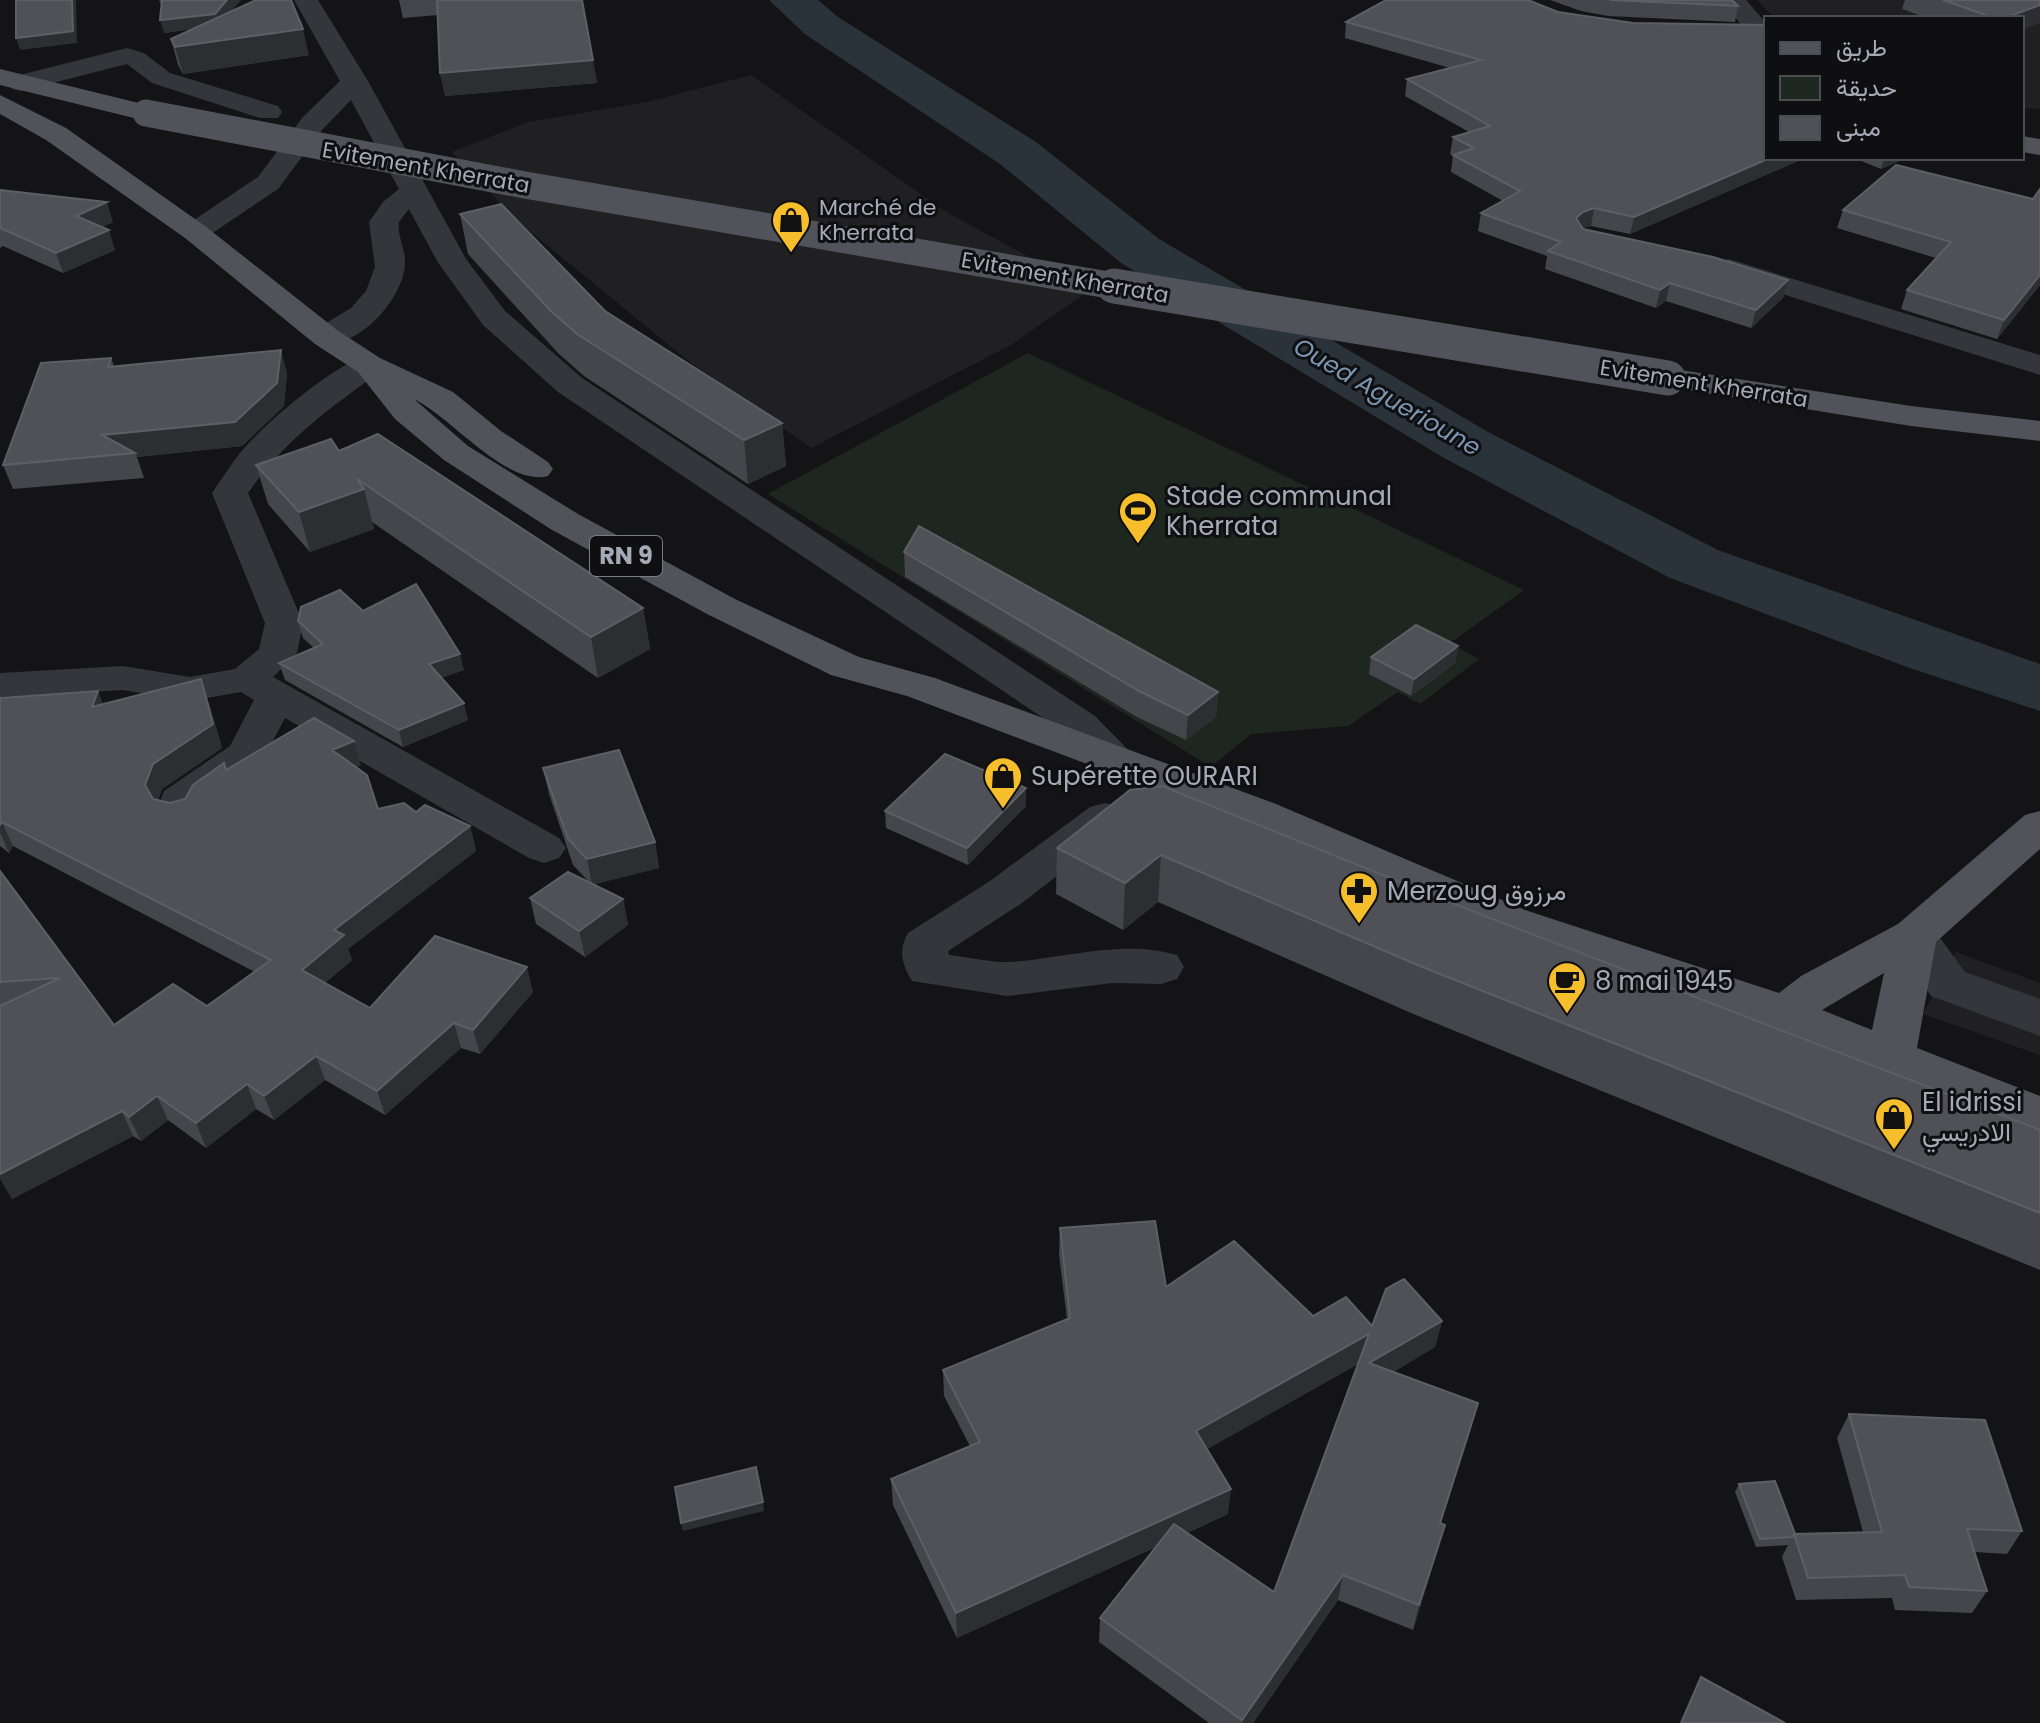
<svg xmlns="http://www.w3.org/2000/svg" width="2040" height="1723" font-family="Poppins,Vazirmatn,sans-serif">
<style>
.built{fill:#202023}
.green{fill:#1e2620}
.lines{fill:none;stroke-linecap:round;stroke-linejoin:round}
.river{fill:#2a323a;fill-rule:evenodd}
.minor{fill:#35363b;fill-rule:evenodd}
.major{fill:#51525a;fill-rule:evenodd}
.major-bridge-far1{stroke:#51525a;stroke-width:27}
.major-bridge{stroke:#51525a;stroke-width:35}
.wall{fill:#45464b;fill-rule:evenodd}
.shaded-wall{fill:#2d2e31}
.building{fill:#505157;stroke:#5d5f66;stroke-width:2}
.labels{text-anchor:middle;stroke-width:6;stroke-linejoin:round;paint-order:stroke}
.far-street-label{font-size:22px;fill:#a5aab7;stroke:#0f0f11}
.far-poi-label{font-size:22px;fill:#a5aab7;stroke:#0f0f11;text-anchor:start}
.far-water-label{font-size:24px;font-style:italic;fill:#7b96b3;stroke:#0f0f11}
.shield{fill:#0f0f11;stroke:#787c85;stroke-width:2}
.shield-label{font-size:24px;font-weight:bold;fill:#a5aab7}
.poi-label{font-size:26px;fill:#a5aab7;stroke:#0f0f11;text-anchor:start}
</style>
<rect width="100%" height="100%" fill="#141416"/>
<g class="built">
<path d="M1757,0H2040V109L2022,108V18H1775Z"/>
<path d="M751,75L948,213L1090,290L1011,345L811,448L691,363L515,219L452,152L528,122L647,102Z"/>
<path d="M1956,952L2040,983V1055L1923,1014Z"/>
</g>
<path class="green" d="M1028,353L1524,590L1450,643L1479,659L1420,704L1398,692L1348,726L1251,734L1211,767L768,494Z"/>
<g class="lines">
<path class="river" d="M769,0H818L838,17L1036,142L1159,239L1488,432L1718,550L2040,664V711L1907,667L1670,578L1444,458L1121,263L1000,164L806,35Z"/>
<g class="minor">
<path d="M294,0H318L368,81L466,259L505,311L582,378L1095,716L1140,762L1134,772C1103,780 1087,755 1067,734L558,392L483,325L437,261L409,209L399,222C397,237 406,249 405,265C402,302 354,353 315,344L310,337L315,330L351,308L366,291L375,267L369,222L383,202L399,189L351,100L322,130L278,189L205,238L195,241L185,238L180,232L185,226L258,177L302,118L340,81Z"/>
<path d="M1721,0H1746L1766,23V39L1752,38Z"/>
<path d="M127,48L144,53L170,73L278,106L282,112L278,118H260L152,83L127,64L21,91L12,89L8,83L12,77Z"/>
<path d="M1729,259L2040,355V375L1718,274L1714,268L1718,262Z"/>
<path d="M369,355L380,358L385,365L380,372C328,409 285,440 248,493L303,623L297,653L273,677L559,838L566,848L559,858L544,863L529,858L285,718L261,763L200,807L193,820L178,824L163,820L157,810L164,791L230,746L254,700L241,692L190,701L123,690L0,697V673L123,666L190,677L235,669L259,649L265,623L212,493C224,476 235,457 249,443C273,417 336,363 369,355Z"/>
<path d="M1105,803L1120,807L1126,817L1120,827L1022,903L948,951L949,955C969,957 991,963 1011,962C1065,958 1123,939 1177,955L1184,967L1177,979L1161,984L1112,983L1007,996L912,981C902,965 898,950 908,933L990,881L1090,807Z"/>
<path d="M1914,919L1930,924L1965,972L2040,999V1036L1931,996L1891,935L1898,924Z"/>
</g>
<g class="major">
<path d="M0,69L155,107L159,113L155,119L146,121L0,85Z"/>
<path d="M0,95L66,128L205,226L337,330L380,358L453,392L501,431L548,462L553,469L548,476C507,487 451,417 414,399L468,446L578,514L735,599L859,657L935,678L1276,804L1528,911L1779,993L1801,976L1898,924L2025,815L2040,811V849L1936,942L1917,1048L2040,1096V1136L1735,1013L1496,933L1246,824L907,696L831,675L709,615L552,530L444,460L395,419L358,372L315,344L185,238L46,140L0,114ZM1884,973L1872,1030L1822,1010Z"/>
<path d="M2022,136L2040,139V155L2022,152Z"/>
<path d="M1668,368L1911,406L2040,421V441L1911,426L1656,385L1652,378L1656,371Z"/>
</g>
<path class="major-bridge-far1" d="M146,113L525,185L1126,288"/>
<path class="major-bridge" d="M1114,286L1668,378"/>
</g>
<g class="wall">
<path d="M159,0H241L231,11L309,55L183,74L178,65L171,39L192,29L164,33L162,6Z"/>
<path d="M399,0H582L597,83L445,96L440,73L438,15L403,18Z"/>
<path d="M1386,0L1766,158H1805L1630,234L1591,226L1582,228L1788,280L1783,298L1751,328L1666,301L1656,308L1545,269L1547,256L1478,231L1481,213L1503,201L1451,172L1453,155L1450,154L1453,137L1469,132L1405,96L1407,79L1450,68L1345,38L1346,22Z"/>
<path d="M1550,0H1732L1738,6L1735,22L1608,16L1581,11Z"/>
<path d="M1905,0H2040L2022,18H1927L1902,9Z"/>
<path d="M1854,158H1906L1881,169Z"/>
<path d="M1896,165L2040,285L1997,339L1901,309L1907,290L1936,258L1837,228L1843,210Z"/>
<path d="M0,190L113,222L102,227L115,250L63,273L3,246L0,248Z"/>
<path d="M460,214L605,311L782,423L786,466L748,484L584,376L558,353L468,254Z"/>
<path d="M111,358L114,366L287,373L284,406L242,446L137,457L144,478L13,489L3,465Z"/>
<path d="M339,451L643,608L650,649L598,678L372,522L374,529L310,552L268,504L256,465Z"/>
<path d="M904,552L1218,692L1216,717L1186,740L1137,717L905,577Z"/>
<path d="M363,611L464,670L441,678L468,720L403,747L285,680L279,663L314,648L303,638L298,621Z"/>
<path d="M1458,646L1455,663L1411,696L1369,674L1371,657Z"/>
<path d="M0,698L103,704L209,703L222,748L162,789L158,800L170,803L185,799L226,770L361,765L355,767L378,809L416,812L470,826L476,851L348,949L352,960L325,983L370,1008L533,992L480,1054L461,1048L385,1115L325,1080L274,1120L256,1109L206,1148L168,1120L141,1141L133,1136L12,1199L0,1178V871L114,1025L207,1006L255,972L13,846L9,853L0,846Z"/>
<path d="M543,768L655,842L659,868L594,884L623,899L628,925L585,957L536,924L530,898L590,883L573,865L549,794Z"/>
<path d="M1130,790L1472,911L2040,1130V1270L1411,1013L1158,902L1123,930L1056,894L1057,848Z"/>
<path d="M1026,806L968,865L886,828L885,811Z"/>
<path d="M1060,1228L1166,1287L1372,1326L1442,1321L1435,1347L1393,1372L1471,1429L1441,1523L1445,1525L1413,1630L1338,1600L1253,1723H1209L1099,1642L1100,1618L1156,1547L957,1638L893,1505L891,1479L970,1446L944,1396L943,1370L1067,1319L1059,1255ZM1358,1364L1274,1592L1187,1533L1228,1514L1207,1449Z"/>
<path d="M1849,1414L2022,1531L2007,1554L1975,1552L1987,1591L1972,1613L1895,1610L1892,1598L1796,1600L1782,1557L1788,1545L1756,1547L1735,1492L1739,1484L1795,1534L1863,1532L1837,1438Z"/>
</g>
<g class="shaded-wall">
<path d="M72,0H76L77,43L20,50L16,38Z"/>
<path d="M227,0H241L218,26L164,33L160,20Z"/>
<path d="M2040,5V23L2022,30V18H2005Z"/>
<path d="M303,29L309,55L183,74L175,47Z"/>
<path d="M593,60L597,83L445,96L440,73Z"/>
<path d="M1770,158H1805L1630,234L1634,217Z"/>
<path d="M1884,158H1906L1881,169Z"/>
<path d="M107,202L113,222L82,236L76,216Z"/>
<path d="M1594,208L1591,226L1579,229L1576,218L1583,212Z"/>
<path d="M109,230L115,250L63,273L56,253Z"/>
<path d="M2040,275V285L1997,339L2004,320Z"/>
<path d="M1788,280L1783,298L1751,328L1756,310Z"/>
<path d="M1670,283L1666,301L1656,308L1660,290Z"/>
<path d="M281,350L287,373L284,406L242,446L137,457L135,453L102,435Z"/>
<path d="M782,423L786,466L748,484L744,440Z"/>
<path d="M364,489L374,529L310,552L299,512Z"/>
<path d="M643,608L650,649L598,678L591,637Z"/>
<path d="M1458,646L1455,663L1411,696L1414,679Z"/>
<path d="M460,654L464,670L433,681L429,664Z"/>
<path d="M201,679L209,703L222,748L162,789L154,809L145,785L153,764Z"/>
<path d="M98,691L107,715L92,707Z"/>
<path d="M1218,692L1216,717L1186,740L1188,715Z"/>
<path d="M464,703L468,720L403,747L399,730Z"/>
<path d="M354,741L361,765L339,774L332,750Z"/>
<path d="M1026,788V806L968,865L967,848Z"/>
<path d="M2,822L13,846L9,853L0,832V825Z"/>
<path d="M470,826L476,851L348,949L352,960L311,995L302,970L334,930Z"/>
<path d="M655,842L659,868L592,885L587,859Z"/>
<path d="M1161,855L1158,902L1123,930L1125,883Z"/>
<path d="M623,899L628,925L585,957L579,931Z"/>
<path d="M527,967L533,992L480,1054L473,1030Z"/>
<path d="M454,1023L461,1048L385,1115L377,1091Z"/>
<path d="M316,1056L325,1080L274,1120L264,1096Z"/>
<path d="M247,1084L256,1109L206,1148L196,1123Z"/>
<path d="M157,1096L168,1120L141,1141L129,1117Z"/>
<path d="M122,1111L133,1136L12,1199L0,1177V1174Z"/>
<path d="M1442,1321L1435,1347L1364,1390L1369,1363Z"/>
<path d="M1369,1334L1363,1361L1193,1457L1196,1431Z"/>
<path d="M1478,1403L1471,1429L1433,1548L1440,1523Z"/>
<path d="M1231,1489L1228,1514L957,1638L956,1613Z"/>
<path d="M763,1502L764,1511L683,1531L681,1523Z"/>
<path d="M1445,1525L1438,1550L1413,1630L1419,1605Z"/>
<path d="M1343,1575L1338,1600L1253,1723H1242V1720Z"/>
</g>
<g class="building">
<path d="M16,0H72L73,31L16,38Z"/>
<path d="M162,0H227L215,14L160,20Z"/>
<path d="M256,0H291L303,29L175,47L171,39Z"/>
<path d="M437,0H582L593,60L440,73Z"/>
<path d="M1386,0H1528L1558,12L1633,23L1766,25V158H1770L1634,217L1594,208L1583,212L1576,218L1583,229L1713,257L1788,280L1756,310L1670,283L1660,290L1548,251L1561,242L1481,213L1520,191L1453,155L1474,148L1453,137L1490,126L1407,79L1481,60L1346,22Z"/>
<path d="M1610,0H1732L1738,6L1611,0Z"/>
<path d="M1943,0H2040V5L2005,18H1994Z"/>
<path d="M1896,165L2033,199L2040,189V275L2004,320L1907,290L1951,242L1843,210Z"/>
<path d="M0,190L107,202L76,216L109,230L56,253L0,228Z"/>
<path d="M501,204L605,311L782,423L744,440L577,334L551,311L460,214Z"/>
<path d="M281,350L277,383L235,422L102,435L135,453L3,465L41,363L111,358L108,367Z"/>
<path d="M378,434L643,608L591,637L357,479L364,489L299,512L256,465L331,439L339,451Z"/>
<path d="M919,526L1218,692L1188,715L1139,691L904,552Z"/>
<path d="M416,584L460,654L429,664L464,703L399,730L279,663L323,644L298,621L301,607L340,590L363,611Z"/>
<path d="M1416,625L1458,646L1414,679L1371,657Z"/>
<path d="M201,679L213,724L153,764L145,785L153,799L170,803L185,799L193,785L224,763L226,770L314,718L354,741L332,750L367,775L378,809L404,803L416,812L425,805L470,826L334,930L344,935L302,970L370,1008L435,936L527,967L473,1030L454,1023L377,1091L316,1056L264,1096L247,1084L196,1123L157,1096L129,1117L122,1111L0,1174V1006L60,978L0,982V871L114,1025L173,984L207,1006L271,960L2,822L0,825V698L98,691L92,707Z"/>
<path d="M619,750L655,842L587,859L568,839L543,768Z"/>
<path d="M945,754L1026,788L967,848L885,811Z"/>
<path d="M1162,786L1472,911L2040,1130V1213L1420,966L1161,855L1125,883L1057,848L1130,790Z"/>
<path d="M568,872L623,899L579,931L530,898Z"/>
<path d="M1155,1221L1166,1287L1234,1241L1313,1316L1346,1297L1372,1326L1386,1289L1404,1279L1442,1321L1369,1363L1478,1403L1440,1523L1445,1525L1419,1605L1343,1575L1242,1720L1100,1618L1174,1524L1274,1592L1369,1334L1196,1431L1231,1489L956,1613L891,1479L980,1442L943,1370L1070,1318L1060,1228Z"/>
<path d="M1849,1414L1985,1420L2022,1531L1967,1529L1987,1591L1909,1587L1905,1575L1808,1578L1794,1534L1882,1532Z"/>
<path d="M756,1467L763,1502L681,1523L675,1487Z"/>
<path d="M1775,1481L1795,1534L1792,1537L1760,1539L1739,1484Z"/>
<path d="M1701,1677L1785,1723H1681Z"/>
</g>
<defs>
<g id="shop-pin" transform="scale(2)"><path d="M0 17L-7.5 6A9.5 9.5 0 1 1 7.5 6Z" fill="#f7be2c" stroke="#0f0f11"/><path d="M-5-2.5h2.3a2.7 3.5 0 0 1 5.4 0H5L5.5 6h-11ZM-1.5-2.5h3a1.5 2.3 0 0 0-3 0Z" fill="#111"/></g>
<g id="stadium-pin" transform="scale(2)"><path d="M0 17L-7.5 6A9.5 9.5 0 1 1 7.5 6Z" fill="#f7be2c" stroke="#0f0f11"/><path d="M0-5a6.5 5 0 1 0 0 10a6.5 5 0 1 0 0-10ZM-3.5-1.8h7v3.6h-7Z" fill="#111"/></g>
<g id="pharmacy-pin" transform="scale(2)"><path d="M0 17L-7.5 6A9.5 9.5 0 1 1 7.5 6Z" fill="#f7be2c" stroke="#0f0f11"/><path d="M-2-6h4v4h4v4h-4v4h-4v-4h-4v-4h4Z" fill="#111"/></g>
<g id="cafe-pin" transform="scale(2)"><path d="M0 17L-7.5 6A9.5 9.5 0 1 1 7.5 6Z" fill="#f7be2c" stroke="#0f0f11"/><path d="M-5.5-4.5H6V0H3Q3 3.5 0 3.5H-2.5Q-5.5 3.5-5.5 0ZM3-3.2v2h1.7v-2ZM-6 4.5H4V6H-6Z" fill="#111"/></g>
</defs>
<g fill-rule="evenodd">
<use href="#shop-pin" x="791" y="220"/>
<use href="#stadium-pin" x="1138" y="511"/>
<use href="#shop-pin" x="1003" y="776"/>
<use href="#pharmacy-pin" x="1359" y="891"/>
<use href="#cafe-pin" x="1567" y="981"/>
<use href="#shop-pin" x="1894" y="1117"/>
</g>
<g class="labels">
<g class="far-street-label">
<text transform="translate(426 167) rotate(10)" y="8">Evitement Kherrata</text>
<text transform="translate(1065 277) rotate(10)" y="8">Evitement Kherrata</text>
<text transform="translate(1704 383) rotate(9)" y="8">Evitement Kherrata</text>
</g>
<g class="far-poi-label">
<text x="819" y="215">Marché de<tspan x="819" dy="25">Kherrata</tspan></text>
</g>
<g class="far-water-label">
<text transform="translate(1387 397) rotate(30)" y="8">Oued Aguerioune</text>
</g>
<rect class="shield" x="590" y="536" width="72" height="40" rx="6"/>
<g class="shield-label">
<text x="626" y="564">RN 9</text>
</g>
<g class="poi-label">
<text x="1166" y="505">Stade communal<tspan x="1166" dy="30">Kherrata</tspan></text>
<text x="1031" y="785">Supérette OURARI</text>
<text x="1387" y="900">Merzoug مرزوق</text>
<text x="1595" y="990">8 mai 1945</text>
<text x="1922" y="1111">El idrissi<tspan x="1922" dy="30">الادريسي</tspan></text>
</g>
</g>
<rect x="1764" y="16" width="260" height="144" fill="#0f0f11" stroke="#4b4d53" stroke-width="2"/>
<rect x="1780" y="42" width="40" height="12" fill="#51525a" stroke="#4b4d53" stroke-width="2"/>
<text x="1836" y="56" font-size="24" fill="#a5aab7">طريق</text>
<rect x="1780" y="76" width="40" height="24" fill="#1e2620" stroke="#4b4d53" stroke-width="2"/>
<text x="1836" y="96" font-size="24" fill="#a5aab7">حديقة</text>
<rect x="1780" y="116" width="40" height="24" fill="#505157" stroke="#4b4d53" stroke-width="2"/>
<text x="1836" y="136" font-size="24" fill="#a5aab7">مبنى</text>
</svg>
